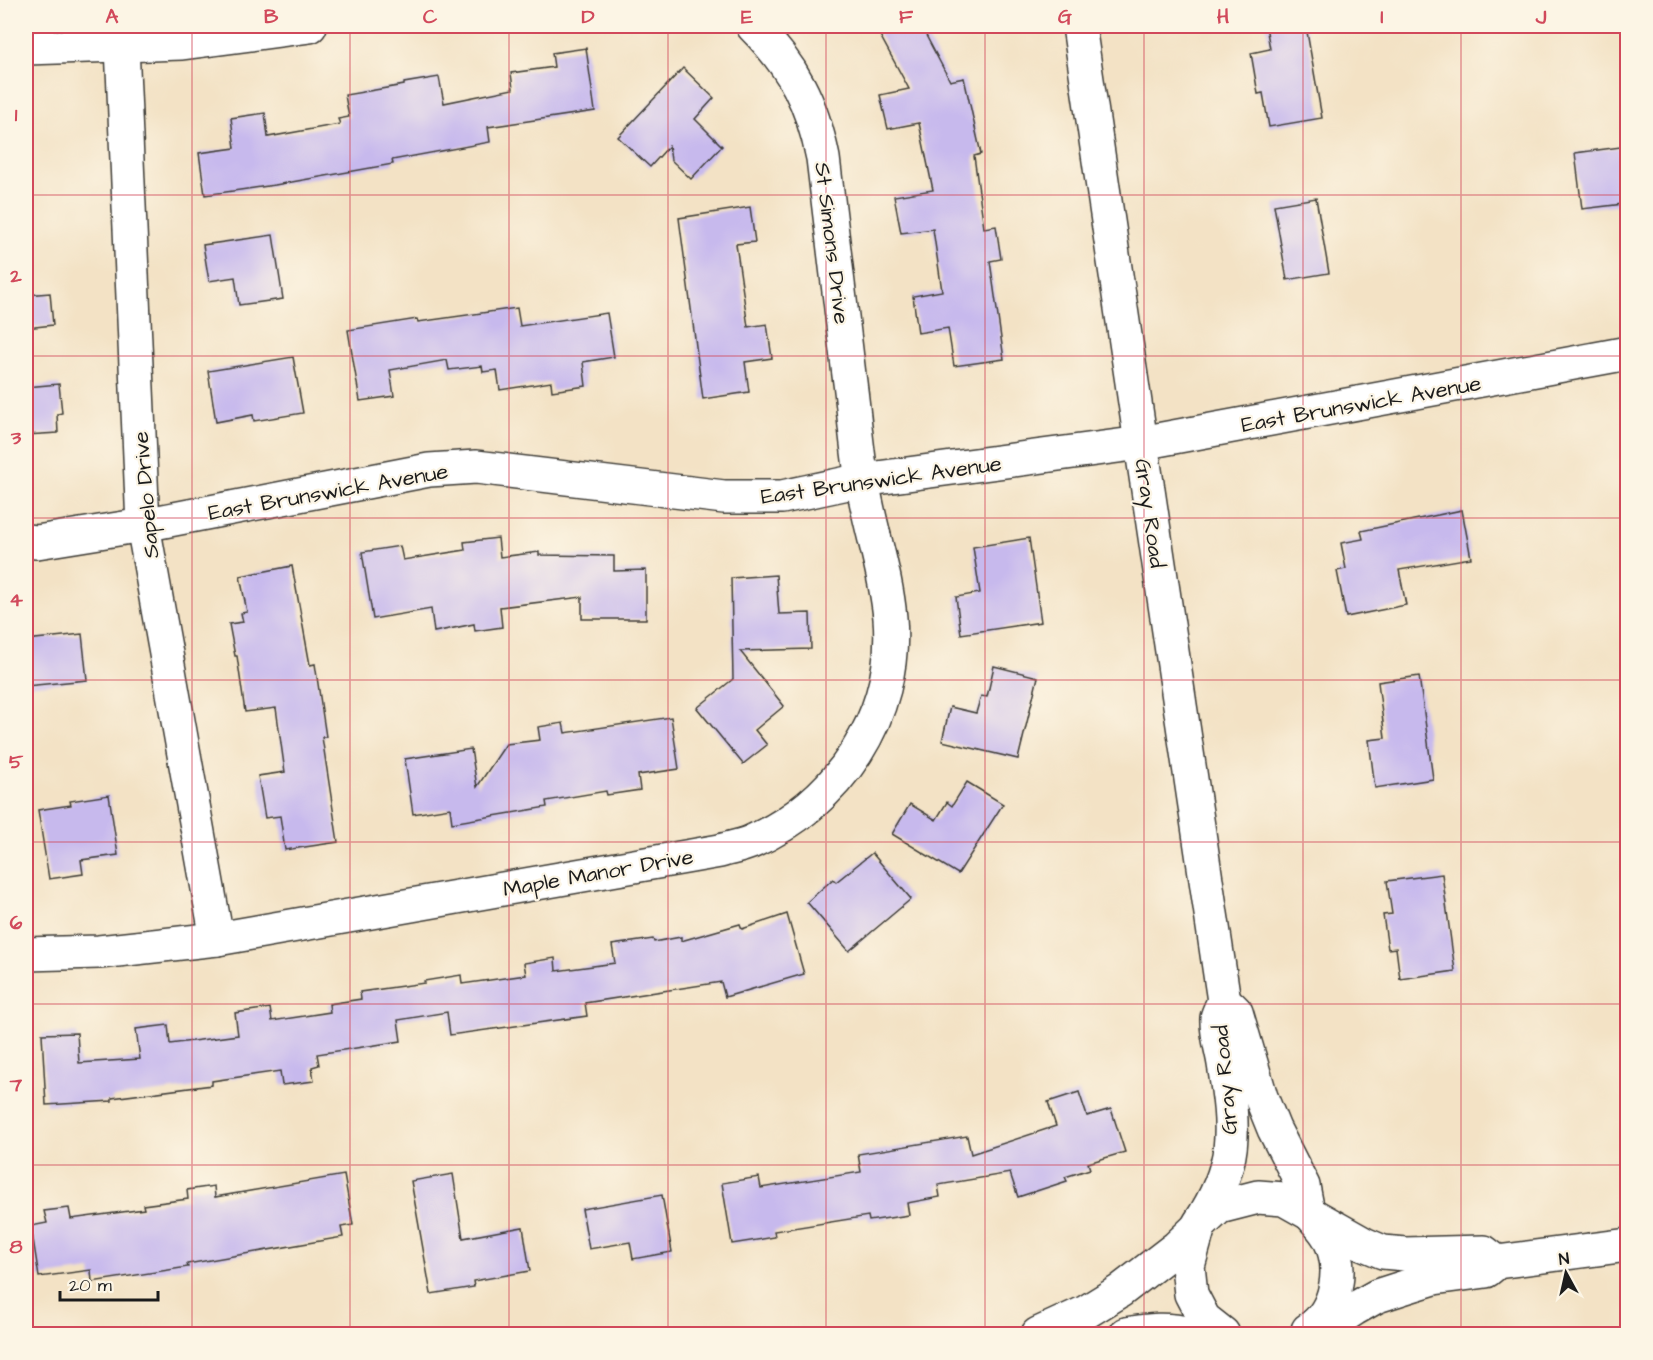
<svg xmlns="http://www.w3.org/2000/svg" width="1653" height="1360" font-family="'Architects Daughter',sans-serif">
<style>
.building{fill:#c7b9ed}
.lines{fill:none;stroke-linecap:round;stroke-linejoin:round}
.minor-casing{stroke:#3c3a35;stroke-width:36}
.tertiary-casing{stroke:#3c3a35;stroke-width:36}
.secondary-casing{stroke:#3c3a35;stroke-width:36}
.minor{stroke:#fff;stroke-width:33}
.tertiary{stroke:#fff;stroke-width:33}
.secondary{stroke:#fff;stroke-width:33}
.grid{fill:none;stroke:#d1495b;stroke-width:1.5;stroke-opacity:0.55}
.labels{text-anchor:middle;stroke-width:4.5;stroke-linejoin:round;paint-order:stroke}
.street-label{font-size:22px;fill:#1c1c1c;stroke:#fcf5e5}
.neatline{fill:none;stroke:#d1495b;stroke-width:2}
.grid-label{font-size:20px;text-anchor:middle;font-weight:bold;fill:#d1495b}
</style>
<rect width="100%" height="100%" fill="#fcf5e5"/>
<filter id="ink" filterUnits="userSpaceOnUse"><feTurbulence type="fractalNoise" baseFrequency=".0167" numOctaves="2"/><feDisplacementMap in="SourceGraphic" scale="12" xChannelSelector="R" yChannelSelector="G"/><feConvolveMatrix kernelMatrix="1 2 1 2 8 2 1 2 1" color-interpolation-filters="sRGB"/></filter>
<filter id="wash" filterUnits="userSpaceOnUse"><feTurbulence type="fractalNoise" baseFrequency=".008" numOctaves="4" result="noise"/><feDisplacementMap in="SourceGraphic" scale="24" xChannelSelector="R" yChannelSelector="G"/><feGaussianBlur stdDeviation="1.35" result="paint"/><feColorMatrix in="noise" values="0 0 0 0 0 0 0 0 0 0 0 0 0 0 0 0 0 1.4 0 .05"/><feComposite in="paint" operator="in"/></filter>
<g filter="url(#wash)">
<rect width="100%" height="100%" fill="#f3e2c5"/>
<g id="blocks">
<g class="building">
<path d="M875,26H921L950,81L964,78L981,154L974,156L984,228L996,226L1001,259L990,261L1004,359L954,366L948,328L918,333L913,296L942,291L933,229L901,233L894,196L933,190L919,123L888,129L880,95L909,89Z"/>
<path d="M1266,26H1306L1322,118L1269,127L1263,93L1258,94L1251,53L1270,49Z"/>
<path d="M586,48L595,111L488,127L490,142L392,160L393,164L275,185L205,195L199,153L235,148L231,118L265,113L268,137L340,124L338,119L349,117L345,95L404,85V83L439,77L444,103L513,89L511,73L554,67L552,53Z"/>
<path d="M683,68L714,98L695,119L722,146L691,179L671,160L669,146L650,167L618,137Z"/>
<path d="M1628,146V194L1621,195L1623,204L1582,209L1575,153Z"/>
<path d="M1316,198L1329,273L1287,280L1274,205Z"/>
<path d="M750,207L755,242L736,244L748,327L767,324L772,358L745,362L749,392L703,399L679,218Z"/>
<path d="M273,235L283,299L239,305L235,277L209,281L203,245Z"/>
<path d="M50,293L53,325L26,328V295Z"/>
<path d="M517,308L520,326L607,313L614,357L583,362L586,386L552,391L551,382L500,390L497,370L483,372L482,366L449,370L447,360L390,370L394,396L360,401L348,330L417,319L418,322Z"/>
<path d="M293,357L303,413L254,421L253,415L216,422L208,371Z"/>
<path d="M59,384L62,413L57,414L58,433L26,435V387Z"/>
<path d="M1462,510L1471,558L1399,570L1406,605L1346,617L1337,571L1346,569L1341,543L1363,539L1361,531Z"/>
<path d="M498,538L500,557L539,552V555L614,556V571L646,570V619H582V597L500,607L502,627L475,631L474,624L434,632L431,609L373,619L362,552L400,546L403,560L465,550L464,542Z"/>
<path d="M1029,538L1041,622L961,634L956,597L980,593L973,547Z"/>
<path d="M292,566L310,665L315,664L326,737H322L338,842L285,850L280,816L265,818L258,776L285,772L276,708L245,712L237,656H235L229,624L243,622L241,613L247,612L240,576Z"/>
<path d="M776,575L779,614L810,613L811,649L740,651L784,706L755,730L767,745L743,764L697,708L733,679L731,578Z"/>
<path d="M82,634L87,680L26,686V640Z"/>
<path d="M994,666L1038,677L1018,759L942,741L950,707L976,713L981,696L987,697Z"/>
<path d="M1419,676L1433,779L1375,788L1369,740L1385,738L1378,682Z"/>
<path d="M671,717L679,769L638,775L640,790L607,795L606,791L546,801L547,807L452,823L450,808L413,814L405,759L471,749L477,787L506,744L540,740L538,727L563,723L565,733Z"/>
<path d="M967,782L1003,804L958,874L892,834L910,804L936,820L947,802L952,806Z"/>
<path d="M109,795L118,855L81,860L83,874L49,879L38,810L71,805L70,801Z"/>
<path d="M872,853L911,899L849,951L807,902L833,879L836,882Z"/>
<path d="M1442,874L1455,971L1400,979L1396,948L1388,949L1383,915L1392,914L1387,881Z"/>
<path d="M787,914L804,974L725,997L721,982L585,1003L587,1016L450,1035L447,1012L398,1020L401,1041L317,1054L319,1065L312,1067L314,1081L282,1085L280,1071L212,1081V1085L112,1098V1101L46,1105L42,1034L77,1033L79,1063L140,1059L136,1029L168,1025L170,1044L238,1035L235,1013L270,1008L272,1021L330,1012L329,1004L361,999L360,992L425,983L424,981L461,975L462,984L526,975L524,963L555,958L556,971L615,963L612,945L653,939L654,942L681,937V941L740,924L742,929Z"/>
<path d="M1079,1092L1087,1116L1111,1109L1125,1152L1088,1163L1090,1169L1065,1177L1067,1181L1018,1197L1010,1173L938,1185L940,1197L907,1203L909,1215L869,1221L868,1216L774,1231L775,1237L732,1244L722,1183L759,1177L761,1188L861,1172L858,1154L967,1136L971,1154L1056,1126L1048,1102Z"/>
<path d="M453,1174L463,1238L523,1227L530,1271L473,1281L474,1287L431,1294L411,1181Z"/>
<path d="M344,1175L353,1225L341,1227L343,1237L187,1264L188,1267L92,1282L91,1270L39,1277L31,1226L47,1223L44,1211L69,1208L71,1219L144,1209L143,1205L188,1199L187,1190L214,1186L215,1197Z"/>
<path d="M662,1195L672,1252L633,1259L630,1242L589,1249L582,1209Z"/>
</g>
</g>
</g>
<g filter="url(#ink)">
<use href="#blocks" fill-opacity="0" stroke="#3c3a35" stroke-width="1.5"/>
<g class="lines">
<g class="minor-casing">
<g id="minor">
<path d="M122,46L143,525L217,939"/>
<path d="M26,48L182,43L310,26"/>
<path d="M26,541L37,542L143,525L429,470L476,467L724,497H782L862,480L1141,443L1628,353"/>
<path d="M26,954L99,952L217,939L720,851C730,848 741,846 751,842C839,803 898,716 890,618C886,571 869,526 862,479C856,445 854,410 849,375C841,303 832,231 823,158C812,103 793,66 753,26"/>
</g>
</g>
<g class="tertiary-casing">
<g id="tertiary">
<path d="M1079,26L1224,1001C1222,1006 1218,1013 1217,1018C1216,1033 1222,1050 1224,1064C1235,1131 1238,1165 1199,1224"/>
<path d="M1230,1006L1236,1012L1261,1097L1274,1129L1303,1186L1308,1212"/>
</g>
</g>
<g class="secondary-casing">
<g id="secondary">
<path d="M1199,1226L1188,1266L1191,1294L1204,1319L1223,1334"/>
<path d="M1315,1325L1333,1323L1354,1309L1377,1296L1405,1287L1434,1278L1486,1271L1497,1262L1628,1245"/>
<path d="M1308,1330C1338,1311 1344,1267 1329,1238C1325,1230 1317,1222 1312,1216"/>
<path d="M1038,1334L1086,1312L1120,1291L1177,1247L1219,1207L1258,1197L1284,1199L1364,1244L1383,1252L1405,1254L1484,1252L1497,1262"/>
<path d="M1126,1334C1148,1330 1168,1328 1190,1334"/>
</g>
</g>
<use href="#minor" class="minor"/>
<use href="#tertiary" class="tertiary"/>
<use href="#secondary" class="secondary"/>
</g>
</g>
<path class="grid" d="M192,26V1334M350,26V1334M509,26V1334M668,26V1334M826,26V1334M985,26V1334M1144,26V1334M1303,26V1334M1461,26V1334M26,195H1628M26,356H1628M26,518H1628M26,680H1628M26,842H1628M26,1004H1628M26,1165H1628"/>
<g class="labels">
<g class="street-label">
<text transform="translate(833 243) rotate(83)" y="8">St Simons Drive</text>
<text transform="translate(1361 403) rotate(-10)" y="8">East Brunswick Avenue</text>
<text transform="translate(881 479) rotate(-8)" y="8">East Brunswick Avenue</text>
<text transform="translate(328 491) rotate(-10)" y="8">East Brunswick Avenue</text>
<text transform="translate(145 495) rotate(-95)" y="8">Sapelo Drive</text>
<text transform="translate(1151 513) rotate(82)" y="8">Gray Road</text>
<text transform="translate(598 872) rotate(-10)" y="8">Maple Manor Drive</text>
<text transform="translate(1224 1080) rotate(-95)" y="8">Gray Road</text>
</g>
</g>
<rect width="1653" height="1360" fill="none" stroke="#fcf5e5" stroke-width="66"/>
<g transform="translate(1566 1273) rotate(352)" stroke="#fcf5e5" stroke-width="4.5" paint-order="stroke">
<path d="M0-4.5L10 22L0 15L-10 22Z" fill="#1c1c1c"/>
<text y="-9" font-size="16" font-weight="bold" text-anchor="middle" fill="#1c1c1c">N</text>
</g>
<path d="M60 1291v9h98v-9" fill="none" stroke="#1c1c1c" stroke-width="3"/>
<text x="69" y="1291" font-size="18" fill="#1c1c1c" stroke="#fcf5e5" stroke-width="4.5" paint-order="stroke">20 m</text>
<rect x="33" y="33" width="1587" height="1294" class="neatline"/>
<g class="grid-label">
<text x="112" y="23">A</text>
<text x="271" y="23">B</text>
<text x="430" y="23">C</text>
<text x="588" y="23">D</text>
<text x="747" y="23">E</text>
<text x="906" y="23">F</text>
<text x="1065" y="23">G</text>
<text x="1223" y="23">H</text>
<text x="1382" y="23">I</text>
<text x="1541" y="23">J</text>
<text x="16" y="121">1</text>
<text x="16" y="282">2</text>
<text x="16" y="444">3</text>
<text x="16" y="606">4</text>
<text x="16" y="768">5</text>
<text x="16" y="929">6</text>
<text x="16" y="1091">7</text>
<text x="16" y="1253">8</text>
</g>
</svg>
